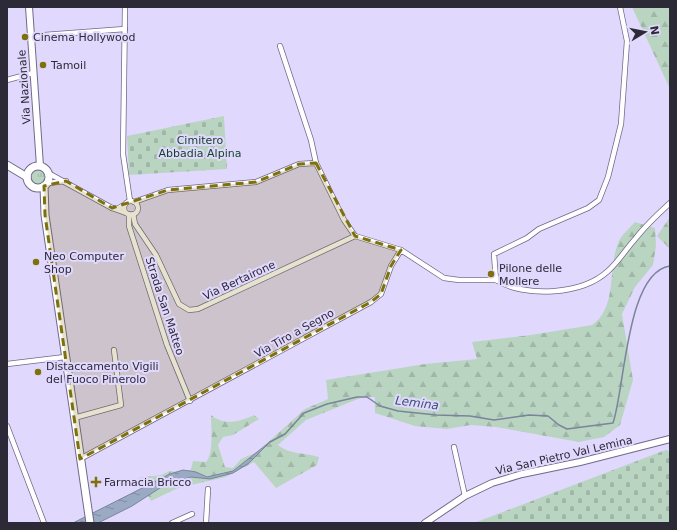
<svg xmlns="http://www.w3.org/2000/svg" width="677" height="530" font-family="'DejaVu Sans',sans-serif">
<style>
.grass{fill:url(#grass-tufts)}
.forest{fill:url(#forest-firs)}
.cemetery{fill:url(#cemetery-stones)}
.water{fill:url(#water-ripples);stroke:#7a849a}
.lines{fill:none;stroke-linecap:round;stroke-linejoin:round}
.stream{stroke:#7a849a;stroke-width:1.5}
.minor-casing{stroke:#706989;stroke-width:6}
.tertiary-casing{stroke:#706989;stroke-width:8}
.secondary-casing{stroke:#706989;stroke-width:9}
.minor{stroke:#fff;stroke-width:4.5}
.tertiary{stroke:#fff;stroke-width:6}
.secondary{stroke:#fff;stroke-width:7}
.marked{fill:#7f700e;fill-opacity:0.2;stroke:#7f700e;stroke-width:3;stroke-dasharray:8 5;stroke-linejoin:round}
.poi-dot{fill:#7f700e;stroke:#e1d9fd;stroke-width:1.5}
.labels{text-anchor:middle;stroke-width:4;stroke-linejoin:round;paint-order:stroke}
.poi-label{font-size:11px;fill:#2d2a38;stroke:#e1d9fd;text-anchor:start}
.street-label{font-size:11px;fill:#2d2a38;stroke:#e1d9fd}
.park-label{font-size:11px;fill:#134328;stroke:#e1d9fd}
.water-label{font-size:12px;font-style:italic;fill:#3b5178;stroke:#e1d9fd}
</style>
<defs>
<pattern id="grass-tufts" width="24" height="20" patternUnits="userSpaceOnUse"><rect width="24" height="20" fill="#bad4c2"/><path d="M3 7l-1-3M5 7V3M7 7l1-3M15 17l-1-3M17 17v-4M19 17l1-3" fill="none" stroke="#a0b6a7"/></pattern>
<pattern id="forest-firs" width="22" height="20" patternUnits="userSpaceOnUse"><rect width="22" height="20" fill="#bad4c2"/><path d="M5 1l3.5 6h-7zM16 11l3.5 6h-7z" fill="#a0b6a7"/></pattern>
<pattern id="cemetery-stones" width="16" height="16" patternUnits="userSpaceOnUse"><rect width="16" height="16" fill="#bad4c2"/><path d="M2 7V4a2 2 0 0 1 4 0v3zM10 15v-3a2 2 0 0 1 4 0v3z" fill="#a0b6a7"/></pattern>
<pattern id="water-ripples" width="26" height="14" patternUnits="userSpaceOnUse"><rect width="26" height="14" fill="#9baac4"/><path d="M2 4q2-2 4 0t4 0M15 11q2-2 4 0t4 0" fill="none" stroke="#7f8ba0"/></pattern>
</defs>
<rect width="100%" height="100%" fill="#e1d9fd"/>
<circle class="grass" cx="38" cy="177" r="7"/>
<g class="forest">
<path d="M632,7H670V89Z"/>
<path d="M670,217V249L657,236Z"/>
<path d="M635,222L655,228L656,246L653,265L635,287L622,314L633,380L620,425L604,437L579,442L496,427L471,425L447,429L415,426L375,413V397H363L306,420L278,445C291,455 303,452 319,457L317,465L276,488L254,462L226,477L178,488L151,501L138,478L161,475L170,471L184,473L191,469L193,461L206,462C214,453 211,427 211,415C225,426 239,422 254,415L259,419L233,435L223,437L218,445L225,467L233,468L241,459L257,452L305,409L328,399L326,380L425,364L477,359L472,342L531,335L592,325C618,308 607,267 619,241C622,234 630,228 635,222Z"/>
</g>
<g class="cemetery">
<path d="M224,116L227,169L129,175L127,136Z"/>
<path d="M667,450L670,452V523H474L663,451Z"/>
</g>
<path class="water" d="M271,441L249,463L233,473L210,479L191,477L174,482L163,486L132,506L98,523H73L170,474L183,470L196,472L207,477L233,471Z"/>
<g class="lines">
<path class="stream" d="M270,442L285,434L304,413L327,404L357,397H367L380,406L398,411L436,415L470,416L494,420L529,415L548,416L559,425L567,429L613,423C625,389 626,272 670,266"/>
<g class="minor-casing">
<g id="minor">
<path d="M125,7L123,154L130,201"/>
<path d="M31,36L125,29"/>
<path d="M280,46L311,140L316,163"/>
<path d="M7,80L33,73"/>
<path d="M48,173L112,208"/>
<path d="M48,183L66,181"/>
<circle cx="131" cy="208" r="7"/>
<path d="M134,202L168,190L256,182L299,164L316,163L344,220L355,236"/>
<path d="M124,205L117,209L112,208L126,213"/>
<path d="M129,214V226L167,345L190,401"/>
<path d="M133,214L135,224L156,255L179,304L189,310L198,309L355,236L401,250"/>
<path d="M496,280L494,254L527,238L539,229L588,208L599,200L608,177L621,124L627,41L620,7"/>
<path d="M496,280C525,298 582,295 608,271C619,261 626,249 636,238C646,225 658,214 670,203"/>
<path d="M7,364L65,357"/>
<path d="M74,418L121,405L114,350"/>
<path d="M7,426L44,523"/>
<path d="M454,447L465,496"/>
<path d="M80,459L371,302L381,294L391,266L401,250L444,278L459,280H496"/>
<path d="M172,523L192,514"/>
<path d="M206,523L208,489"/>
</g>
</g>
<g class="tertiary-casing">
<g id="tertiary">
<path d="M29,7L40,166"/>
<path d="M425,523L465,496L492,483L522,474L580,462L670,439"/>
</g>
</g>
<g class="secondary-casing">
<g id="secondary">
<path d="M7,165L27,177"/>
<circle cx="38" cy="177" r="11"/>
<path d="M44,186L45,215L90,523"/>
</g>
</g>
<use href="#minor" class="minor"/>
<use href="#tertiary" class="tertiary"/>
<use href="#secondary" class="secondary"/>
</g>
<path class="marked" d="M316,163L355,236L401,250L391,266L381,294L371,302L80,459L45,215L44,186L66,181L112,208L168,190L256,182L299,164Z"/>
<g class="poi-dot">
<circle cx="25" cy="37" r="4"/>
<circle cx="43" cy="65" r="4"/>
<circle cx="36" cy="262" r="4"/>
<circle cx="491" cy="274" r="4"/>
<circle cx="38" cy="372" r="4"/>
<path d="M94 476h4v4h4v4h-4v4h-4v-4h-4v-4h4z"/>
</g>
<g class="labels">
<g class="poi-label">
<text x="33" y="41">Cinema Hollywood</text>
<text x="51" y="69">Tamoil</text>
<text x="44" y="260">Neo Computer<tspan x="44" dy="13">Shop</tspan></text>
<text x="499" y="272">Pilone delle<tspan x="499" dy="13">Mollere</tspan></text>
<text x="46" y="370">Distaccamento Vigili<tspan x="46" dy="13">del Fuoco Pinerolo</tspan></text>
<text x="104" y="486">Farmacia Bricco</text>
</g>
<g class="street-label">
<text transform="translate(24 87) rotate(-94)" y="4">Via Nazionale</text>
<text transform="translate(239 280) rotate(-25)" y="4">Via Bertairone</text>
<text transform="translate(165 306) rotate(72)" y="4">Strada San Matteo</text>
<text transform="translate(294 333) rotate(-29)" y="4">Via Tiro a Segno</text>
<text transform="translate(564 455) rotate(-13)" y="4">Via San Pietro Val Lemina</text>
</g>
<g class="park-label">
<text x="200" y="144">Cimitero<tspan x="200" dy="13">Abbadia Alpina</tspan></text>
</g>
<g class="water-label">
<text transform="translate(417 403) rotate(7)" y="4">Lemina</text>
</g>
</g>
<rect width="677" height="530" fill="none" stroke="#2d2a38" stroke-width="16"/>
<g transform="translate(645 32) rotate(80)" stroke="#e1d9fd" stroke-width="3" paint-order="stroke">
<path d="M0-3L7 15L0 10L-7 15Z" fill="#2d2a38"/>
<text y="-6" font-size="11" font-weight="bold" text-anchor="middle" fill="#2d2a38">N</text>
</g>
</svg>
